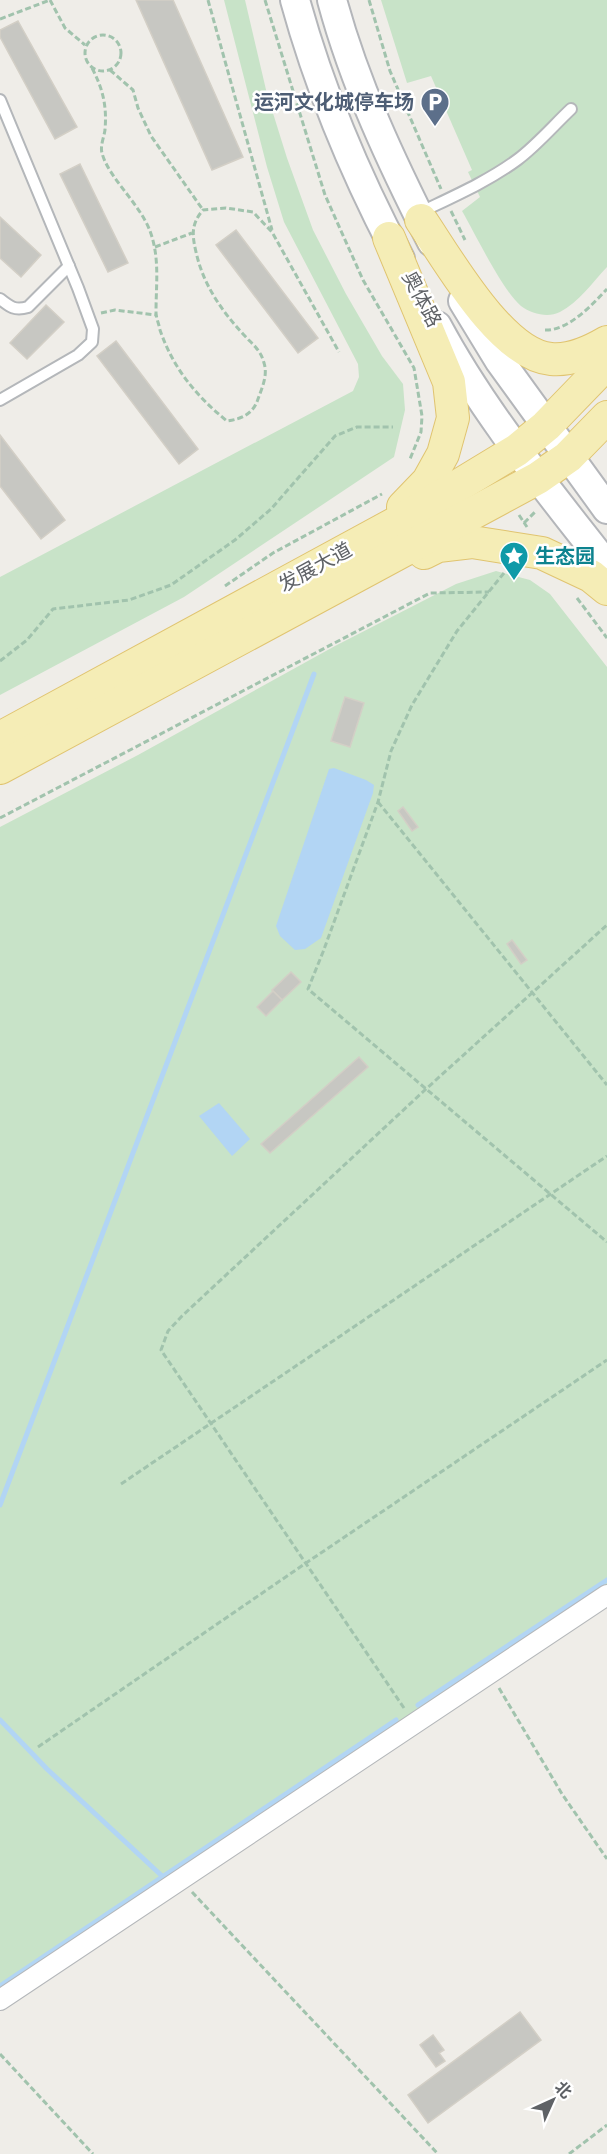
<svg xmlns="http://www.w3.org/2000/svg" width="607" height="2154" font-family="Cabin,'Noto Sans SC',sans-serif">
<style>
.green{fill:#c8e3c8}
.water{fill:#b2d5f4}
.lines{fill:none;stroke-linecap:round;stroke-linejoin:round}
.stream{stroke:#b2d5f4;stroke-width:5}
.building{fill:#c7c7c2;stroke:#d3cfc6;stroke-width:1.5}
.lane-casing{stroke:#b4b7ba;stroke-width:14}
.street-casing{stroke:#b4b7ba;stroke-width:22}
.secondary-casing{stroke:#b4b6ba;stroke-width:32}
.primary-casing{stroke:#e0c470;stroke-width:34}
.path{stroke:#a1c3ad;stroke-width:3;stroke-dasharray:6 3;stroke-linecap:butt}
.lane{stroke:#fff;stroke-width:10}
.street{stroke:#fff;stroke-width:20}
.secondary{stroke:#fff;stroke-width:28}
.primary{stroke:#f5edb6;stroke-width:32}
.labels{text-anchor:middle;stroke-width:5;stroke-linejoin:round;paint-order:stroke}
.service-label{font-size:20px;font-weight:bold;fill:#4e5e75;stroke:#fff;text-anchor:end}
.street-label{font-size:20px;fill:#5f6266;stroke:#fff}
.culture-label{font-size:20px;font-weight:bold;fill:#0d838f;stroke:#fff;text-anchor:start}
</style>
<rect width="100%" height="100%" fill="#efede8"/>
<g class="green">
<path d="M224,0H245L267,94L287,158L313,230L346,294L382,356L403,384L405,410L394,457L184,597L0,695V577L353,391L359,377L358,364L284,222L267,167Z"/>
<path d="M381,0H607V267C593,282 578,303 560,312C548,318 532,314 521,306C502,290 476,235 462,211L480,197L468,172L472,170L431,76L407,83Z"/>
<path d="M496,571L530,580L550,594L607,667V1592L0,1999V827L138,755L335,646L456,584Z"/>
</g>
<g class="water">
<path d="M334,768L366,780L374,785L373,793L321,938L305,949L295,950L280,936L276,926L329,769Z"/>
<path d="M219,1103L250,1139L232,1156L199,1116Z"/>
</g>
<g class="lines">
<g class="stream">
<path d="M0,1505L314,674"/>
<path d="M418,1705L607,1580"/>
<path d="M0,1720L47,1769L162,1876"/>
<path d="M0,1986L396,1720"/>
</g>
</g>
<g class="building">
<path d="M136,0H173L243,157L212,170Z"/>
<path d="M18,21L77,127L55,139L0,37V30Z"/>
<path d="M80,164L128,263L108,272L60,174Z"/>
<path d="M0,217L41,255L21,277L0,258Z"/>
<path d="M236,230L318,338L298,353L216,245Z"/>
<path d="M46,305L64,322L27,359L10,343Z"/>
<path d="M116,341L198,449L179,464L97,356Z"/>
<path d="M0,435L65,520L41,539L0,486Z"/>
<path d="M345,697L364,703L350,747L331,741Z"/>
<path d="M403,807L418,827L412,831L398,811Z"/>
<path d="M512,940L527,960L521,964L507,944Z"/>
<path d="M291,972L301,982L282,1000L272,990Z"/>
<path d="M273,991L282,1000L266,1016L257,1007Z"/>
<path d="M359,1057L368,1067L270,1153L261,1144Z"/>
<path d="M520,2012L541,2040L428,2123L408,2095Z"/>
<path d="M433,2035L444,2050L439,2053L445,2061L436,2067L420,2045Z"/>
</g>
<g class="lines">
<g class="lane-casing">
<g id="lane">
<path d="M0,100L78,288L93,329L92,342L78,355L0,400"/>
<path d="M419,213C452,197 487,182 517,160C536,146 553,126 571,109"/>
<path d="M0,299C10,307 15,311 28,307L69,266"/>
</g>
</g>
<g class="street-casing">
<path id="street" d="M0,2000L607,1595"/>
</g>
<g class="secondary-casing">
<g id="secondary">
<path d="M295,0C320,91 356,176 400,259"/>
<path d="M332,0C355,85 392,163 432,242"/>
<path d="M463,301L499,360L607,509"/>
<path d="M437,326C483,412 547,489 607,566"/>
</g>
</g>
<g class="primary-casing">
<g id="primary">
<path d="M421,220C447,258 501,355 551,359C571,361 590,352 607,342"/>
<path d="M389,238L449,382L453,418L443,454L428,481L403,507"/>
<path d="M424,553L438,546L472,542L542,553L591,576L607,589"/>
<path d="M0,738L405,518L517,450L546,426L607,363"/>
<path d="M0,768L538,478L568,457L607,417"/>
</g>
</g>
<g class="path">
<path d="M50,0L65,28L85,45"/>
<path d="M208,0L272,230"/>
<path d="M265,0L325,195L363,280L414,368L422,416L421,432L410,459"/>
<path d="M369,0L390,71L441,189"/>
<path d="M0,19L50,0"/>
<circle cx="103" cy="53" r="18"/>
<path d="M92,68C103,89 107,106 105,130C104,137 100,146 102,153C108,177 140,204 150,231C160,258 156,284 156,312C156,318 159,324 160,330C173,368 196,396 227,421C242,419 253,414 258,399C262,388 268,375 264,363C261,350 252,344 243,334C221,310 203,284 196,252C192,235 191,224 203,210L226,208L253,212L272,232L339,352"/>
<path d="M110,70L133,90L138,108L151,136L203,210"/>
<path d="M451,211L465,240"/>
<path d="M155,247L192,233"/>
<path d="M101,313L115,310L156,315"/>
<path d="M545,330C568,331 592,305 607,289"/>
<path d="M519,515L527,527"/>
<path d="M524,523L536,511"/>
<path d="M504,573L457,631L412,705L391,751L378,802L323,952L308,989L607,1242"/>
<path d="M225,586L273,553L382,494"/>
<path d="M577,598L607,638"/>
<path d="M0,661L27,640L53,609L129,600L171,585L235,540L271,509L335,436L357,427H393"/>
<path d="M378,802L607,1085"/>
<path d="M0,818L430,593L489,592"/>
<path d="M121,1484L607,1156"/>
<path d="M499,1688L562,1794L607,1859"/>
<path d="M404,1708L161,1350L168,1331L182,1316L426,1089L607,925"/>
<path d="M38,1747L306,1563L607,1360"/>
<path d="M192,1892L438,2154"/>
<path d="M0,2054L93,2154"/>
<path d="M569,2154L607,2125"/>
</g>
<use href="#lane" class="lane"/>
<use href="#street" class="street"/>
<use href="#secondary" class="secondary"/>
<use href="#primary" class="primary"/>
</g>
<defs>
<g id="parking-pin" transform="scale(1.5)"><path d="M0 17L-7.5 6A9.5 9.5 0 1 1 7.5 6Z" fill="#5c6f8a" stroke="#fff"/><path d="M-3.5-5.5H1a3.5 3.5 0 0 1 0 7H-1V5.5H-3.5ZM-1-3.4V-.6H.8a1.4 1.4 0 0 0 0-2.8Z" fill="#fff"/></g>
<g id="sight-pin" transform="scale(1.5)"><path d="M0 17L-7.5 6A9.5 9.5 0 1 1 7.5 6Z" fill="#0f9aa8" stroke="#fff"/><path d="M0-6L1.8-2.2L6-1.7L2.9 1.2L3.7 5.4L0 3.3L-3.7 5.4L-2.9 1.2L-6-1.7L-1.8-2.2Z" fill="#fff"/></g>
</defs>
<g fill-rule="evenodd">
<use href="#parking-pin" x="435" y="102"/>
<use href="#sight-pin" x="514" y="556"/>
</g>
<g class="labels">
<g class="service-label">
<text x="414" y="109">运河文化城停车场</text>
</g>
<g class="street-label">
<text transform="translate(422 299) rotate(62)" y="7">奥体路</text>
<text transform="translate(315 567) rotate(-29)" y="7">发展大道</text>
</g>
<g class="culture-label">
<text x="535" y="563">生态园</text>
</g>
</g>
<g transform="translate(553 2100) rotate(45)" stroke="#ffffff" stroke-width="4.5" paint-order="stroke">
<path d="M0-4.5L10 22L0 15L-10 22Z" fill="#5f6266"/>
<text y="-9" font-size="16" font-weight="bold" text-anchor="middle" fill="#5f6266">北</text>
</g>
</svg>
